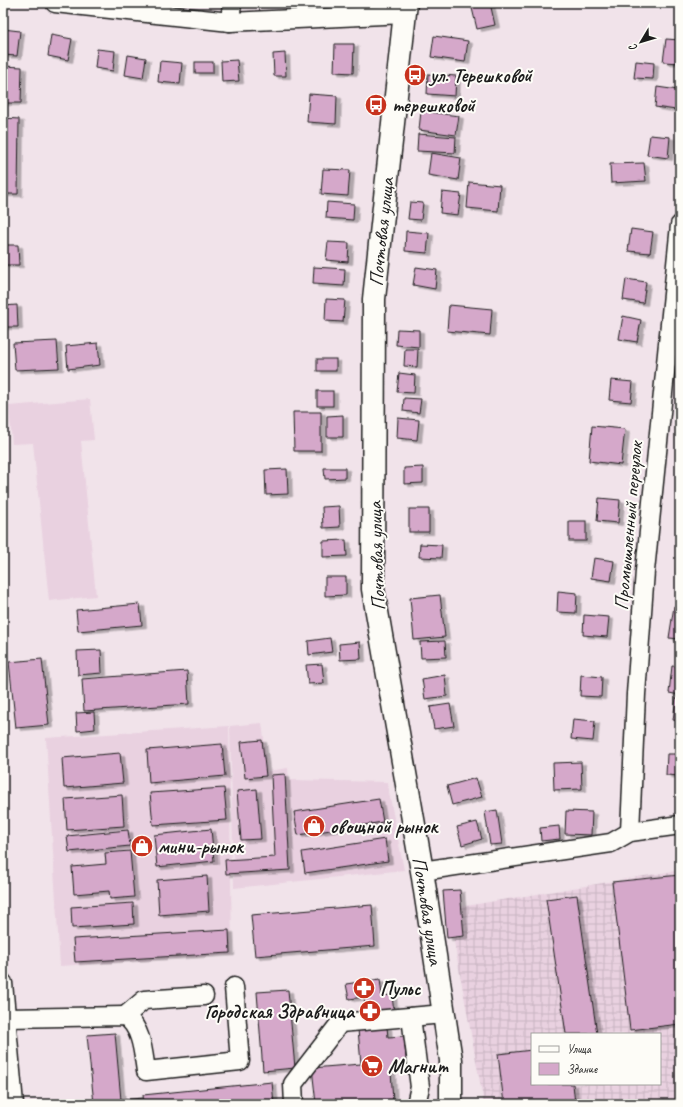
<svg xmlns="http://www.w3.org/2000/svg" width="683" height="1107" font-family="Caveat,sans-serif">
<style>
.built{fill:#e9d1e0}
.industrial{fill:url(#industrial-grid);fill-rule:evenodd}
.building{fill:#d5a8ca;stroke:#1c1c1c;filter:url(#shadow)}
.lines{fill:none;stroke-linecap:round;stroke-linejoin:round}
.minor-casing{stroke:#1c1c1c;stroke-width:21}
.major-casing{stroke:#1c1c1c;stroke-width:25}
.minor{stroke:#fdfcf7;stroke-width:18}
.major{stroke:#fdfcf7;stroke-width:22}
.labels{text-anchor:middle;stroke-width:4;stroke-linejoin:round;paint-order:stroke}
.poi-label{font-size:20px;font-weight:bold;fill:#1c1c1c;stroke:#fdfcf7;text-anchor:start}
.street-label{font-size:20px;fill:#1c1c1c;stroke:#fdfcf7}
</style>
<defs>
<pattern id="industrial-grid" width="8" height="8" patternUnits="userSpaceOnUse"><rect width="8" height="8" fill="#e9d1e0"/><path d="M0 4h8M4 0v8" fill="none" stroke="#c7b3c0"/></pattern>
<filter id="shadow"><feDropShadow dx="4.5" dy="2.5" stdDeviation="0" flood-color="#0004"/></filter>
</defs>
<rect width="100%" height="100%" fill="#f1e3ea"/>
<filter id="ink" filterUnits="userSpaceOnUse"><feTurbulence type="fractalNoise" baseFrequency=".025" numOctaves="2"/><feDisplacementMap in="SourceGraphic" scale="8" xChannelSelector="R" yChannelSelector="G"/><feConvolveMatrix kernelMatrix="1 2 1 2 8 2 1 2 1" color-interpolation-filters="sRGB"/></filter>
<g filter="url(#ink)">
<g class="built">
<path d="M90,399L94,440L81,441L96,596L49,601L33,443L12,444L9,406Z"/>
<path d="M262,723L268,771L288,768L289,780L387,782L404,870L234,888L230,726Z"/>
<path d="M229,726L232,955L60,966L46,738Z"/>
</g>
<path class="industrial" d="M680,870V1104H484L448,909ZM532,1034H660V1084H532Z"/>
<g class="building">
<path d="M476,3H490L495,25L477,29L471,4Z"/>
<path d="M3,29L20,31L17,56L3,55Z"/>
<path d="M51,35L72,39L68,60L48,56Z"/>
<path d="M434,36L468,41L465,62L431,57Z"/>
<path d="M666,39L680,40V63L663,62Z"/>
<path d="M335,44H354L353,73L334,72Z"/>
<path d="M97,49L115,51L113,71L95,68Z"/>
<path d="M285,53L286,76H274L273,54Z"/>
<path d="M128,55L146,58L143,78L125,75Z"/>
<path d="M237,60L239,81L222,82L221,61Z"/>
<path d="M160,61L182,63L180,84L158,82Z"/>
<path d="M636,61L654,63L653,79L634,78Z"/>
<rect x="195" y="62" width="18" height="11"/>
<path d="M3,66L22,67L21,103H3Z"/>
<path d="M428,74L456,76L455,96L427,94Z"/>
<path d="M657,87L678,90L676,110L655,107Z"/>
<path d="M309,94L337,96L336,124L307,122Z"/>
<path d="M421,111L459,116L456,135L419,130Z"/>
<path d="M3,118L19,119L18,194H3Z"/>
<path d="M418,134L456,137L455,153L417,151Z"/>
<path d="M650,135L670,137L668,158L647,155Z"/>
<path d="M431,153L461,158L458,180L428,175Z"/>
<path d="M644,163L646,181L611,183L610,164Z"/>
<path d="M323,169L350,170L348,196L321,194Z"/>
<path d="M469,182L500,185L498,211L467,208Z"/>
<path d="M442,192L461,194L458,215L440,213Z"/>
<path d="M327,202L354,204L353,220L326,218Z"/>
<path d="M410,202L423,203L421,220L408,219Z"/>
<path d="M631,229L653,232L650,253L628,251Z"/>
<path d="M406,231L429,233L427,253L405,251Z"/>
<path d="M328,242L349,243L348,262L326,260Z"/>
<path d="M3,245H18L19,265H3Z"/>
<path d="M314,267L345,269L344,286L313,284Z"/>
<path d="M416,267L437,270L435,289L413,285Z"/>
<path d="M626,279L646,282L643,303L623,300Z"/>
<path d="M326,299L345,300L343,322L325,321Z"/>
<path d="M17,305L18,327H3V306Z"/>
<path d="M449,305L492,309L490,335L447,331Z"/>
<path d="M623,316L641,320L637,342L619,339Z"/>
<path d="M397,329L419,330V347L396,345Z"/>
<path d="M57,341L59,368L15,370L13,343Z"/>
<path d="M98,343L100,365L68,369L66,346Z"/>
<path d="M405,349H418L417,367L404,366Z"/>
<rect x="317" y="359" width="19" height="12"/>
<path d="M399,373L415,375L414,393L397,392Z"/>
<path d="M611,380L633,382L631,402L609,400Z"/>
<rect x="317" y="391" width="16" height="15"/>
<path d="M404,398L421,399L419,413L403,411Z"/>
<path d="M293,412H321V451H294Z"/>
<path d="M343,415V437H327V416Z"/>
<path d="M398,418L419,420L417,440L397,438Z"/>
<path d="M592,426L625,429L621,465L589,461Z"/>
<path d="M423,467V483L404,484V468Z"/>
<path d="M324,468H345V478L325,479Z"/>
<path d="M287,469L288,494L266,495L265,470Z"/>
<path d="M599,498L620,500L618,523L597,521Z"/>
<path d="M339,506L340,527L323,528L322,507Z"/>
<rect x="409" y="509" width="20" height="23"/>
<rect x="569" y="521" width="17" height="20"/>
<path d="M346,540L347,556L323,557V541Z"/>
<path d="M420,544L442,545L441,558L419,557Z"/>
<path d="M677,550H680V574H676Z"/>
<path d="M594,558L614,561L611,581L591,578Z"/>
<path d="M325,577H346V595L325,596Z"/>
<path d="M558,591L577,593L576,613L557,612Z"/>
<path d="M440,595L445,637L414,640L410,598Z"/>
<path d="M140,604L142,625L78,631L76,610Z"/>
<path d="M674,606L680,607V639L669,638Z"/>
<path d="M584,615L609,617L607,637L583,635Z"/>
<path d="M330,638L332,652L309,655L308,641Z"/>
<path d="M445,641L446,657L421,658L420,642Z"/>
<path d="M360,642L361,659L340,660L339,644Z"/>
<path d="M101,650L102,673L78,675L77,651Z"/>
<path d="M42,659L49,725L16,728L9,662Z"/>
<path d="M322,664L324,683L308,684L306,665Z"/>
<path d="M672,666L680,667V695L669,693Z"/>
<path d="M187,671L189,704L84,711L82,679Z"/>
<path d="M445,675L447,696L425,699L422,679Z"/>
<path d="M581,675L602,677L601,697L580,696Z"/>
<path d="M676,698L680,699V721L673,720Z"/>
<path d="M450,704L454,726L434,729L430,707Z"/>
<path d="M94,712L95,729L77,731L76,713Z"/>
<path d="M573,719L595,721L593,741L571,739Z"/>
<path d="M262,740L266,776L245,778L241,742Z"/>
<path d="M222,744L225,776L149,783L147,750Z"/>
<path d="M120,753L123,783L64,788L62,758Z"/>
<path d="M667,754H680V776L666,775Z"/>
<path d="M581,762L582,789L554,790L553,763Z"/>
<path d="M285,774L290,870L226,874L225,860L275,857L271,775Z"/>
<path d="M476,778L482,797L452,805L447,786Z"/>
<path d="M224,788L227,820L153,825L150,793Z"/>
<path d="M257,789L261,839L241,840L237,791Z"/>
<path d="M122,795L124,826L67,830L65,799Z"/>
<path d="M379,799L383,822L298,835L294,812Z"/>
<path d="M497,810L502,844L490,845L485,812Z"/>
<path d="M566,811L592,812L591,835L565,834Z"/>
<path d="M477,822L482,839L462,845L457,827Z"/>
<path d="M559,826L560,839L541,841L540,828Z"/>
<path d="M211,829L214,861L157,867L154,835Z"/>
<path d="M128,830L130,846L69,852L67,836Z"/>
<path d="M385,839L388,861L305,873L302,852Z"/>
<path d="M130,851L134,897L110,899L109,891L74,894L72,867L106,864L105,853Z"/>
<path d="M680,875V1024L630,1030L612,882Z"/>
<path d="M207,876L209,911L159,915L157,880Z"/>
<path d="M460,890L464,936L447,938L443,891Z"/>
<path d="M577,895L597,1034H566L546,899Z"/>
<path d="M133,903L134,924L72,928L71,907Z"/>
<path d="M372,905L375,946L255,956L251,915Z"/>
<path d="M229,930L230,953L75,962L73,939Z"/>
<path d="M380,979L382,996L392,995L394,1013L367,1017L364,997L349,999L346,984Z"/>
<path d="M288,990L295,1068L263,1071L257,992Z"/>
<path d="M387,1027L388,1037L404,1036L407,1069L391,1071L393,1102L316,1104L312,1068L361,1064L358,1029Z"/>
<path d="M115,1033L121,1100L143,1098L144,1104H94L87,1035Z"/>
<path d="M532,1050V1084H573L575,1104H504L498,1054Z"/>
<path d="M272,1082L274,1104H144L143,1095Z"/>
</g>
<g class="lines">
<g class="minor-casing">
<g id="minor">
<path d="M55,3L230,22L405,14"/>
<path d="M230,22L232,3"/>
<path d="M630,832L636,694L645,571L680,225"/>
<path d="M422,871L611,843L630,832L680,825"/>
<path d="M3,983L14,1104"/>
<path d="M125,1016L144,1000L204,996"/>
<path d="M411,1017L420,1087L416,1104"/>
<path d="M6,1018L125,1016C142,1028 143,1052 146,1071L240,1061L234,987"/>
<path d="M294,1104L293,1084L340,1023L444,1014"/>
</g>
</g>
<g class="major-casing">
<path id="major" d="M406,3L374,299L373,589L422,871L451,1060V1104"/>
</g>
<use href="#minor" class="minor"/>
<use href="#major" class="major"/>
</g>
</g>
<defs>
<g id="bus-disc" transform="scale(1.15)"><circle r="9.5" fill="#c8321e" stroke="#fdfcf7"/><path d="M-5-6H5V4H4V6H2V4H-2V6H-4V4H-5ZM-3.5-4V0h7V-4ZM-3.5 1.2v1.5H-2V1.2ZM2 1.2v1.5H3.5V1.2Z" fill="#fff"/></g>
<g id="shop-disc" transform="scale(1.15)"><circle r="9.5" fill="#c8321e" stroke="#fdfcf7"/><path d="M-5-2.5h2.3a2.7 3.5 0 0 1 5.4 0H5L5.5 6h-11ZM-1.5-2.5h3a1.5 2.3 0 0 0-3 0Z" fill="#fff"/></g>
<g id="pharmacy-disc" transform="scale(1.15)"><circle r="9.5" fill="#c8321e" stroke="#fdfcf7"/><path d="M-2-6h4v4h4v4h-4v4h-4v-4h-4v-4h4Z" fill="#fff"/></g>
<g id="supermarket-disc" transform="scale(1.15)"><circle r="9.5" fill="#c8321e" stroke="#fdfcf7"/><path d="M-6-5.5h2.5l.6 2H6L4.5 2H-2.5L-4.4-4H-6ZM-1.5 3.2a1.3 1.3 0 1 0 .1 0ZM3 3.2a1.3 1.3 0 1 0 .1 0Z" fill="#fff"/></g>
</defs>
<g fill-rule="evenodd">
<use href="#bus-disc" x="415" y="75"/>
<use href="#bus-disc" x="376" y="105"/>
<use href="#shop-disc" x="314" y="826"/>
<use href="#shop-disc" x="142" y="846"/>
<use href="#pharmacy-disc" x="364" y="988"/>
<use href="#pharmacy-disc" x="370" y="1011"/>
<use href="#supermarket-disc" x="372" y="1066"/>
</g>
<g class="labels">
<g class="poi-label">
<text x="430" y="82">ул. Терешковой</text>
<text x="392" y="112">терешковой</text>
<text x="330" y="833">овощной рынок</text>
<text x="158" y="853">мини-рынок</text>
<text x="380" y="995">Пульс</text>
<text x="354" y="1018" text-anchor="end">Городская Здравница</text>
<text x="388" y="1073">Магнит</text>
</g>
<g class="street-label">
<text transform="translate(381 232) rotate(-84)" y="7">Почтовая улица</text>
<text transform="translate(628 526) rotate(-85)" y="7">Промышленный переулок</text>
<text transform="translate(376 556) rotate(-92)" y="7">Почтовая улица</text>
<text transform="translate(428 911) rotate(81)" y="7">Почтовая улица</text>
</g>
</g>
<rect width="683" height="1107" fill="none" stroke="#fdfcf7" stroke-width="16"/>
<rect x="8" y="8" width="667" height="1091" fill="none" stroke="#1c1c1c" stroke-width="1.5" filter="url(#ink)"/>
<rect x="531" y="1033" width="130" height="52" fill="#fdfcf7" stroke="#a3a29f"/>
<rect x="539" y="1046" width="20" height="6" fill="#fdfcf7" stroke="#a3a29f"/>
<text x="567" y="1053" font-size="12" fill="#1c1c1c">Улица</text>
<rect x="539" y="1063" width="20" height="12" fill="#d5a8ca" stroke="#a3a29f"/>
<text x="567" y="1073" font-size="12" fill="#1c1c1c">Здание</text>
<g transform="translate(641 42) rotate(232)" stroke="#fdfcf7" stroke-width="3" paint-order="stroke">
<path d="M0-3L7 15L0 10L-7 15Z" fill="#1c1c1c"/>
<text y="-6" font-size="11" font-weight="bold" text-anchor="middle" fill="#1c1c1c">С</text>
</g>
</svg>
